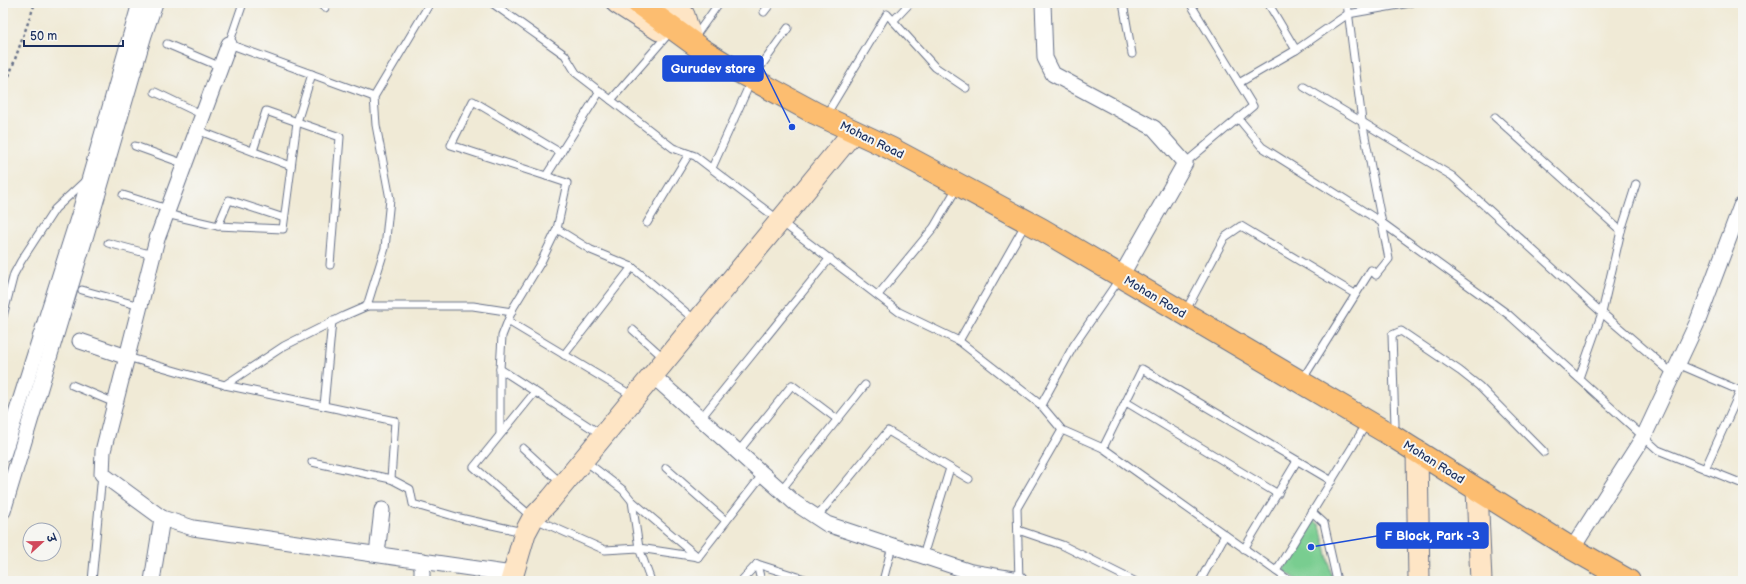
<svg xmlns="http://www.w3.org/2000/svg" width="1746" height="584" font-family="'Balsamiq Sans','Playpen Sans Deva',sans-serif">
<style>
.green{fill:#79cd90;stroke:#4a7e77}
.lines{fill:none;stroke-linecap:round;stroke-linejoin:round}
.lane-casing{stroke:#667088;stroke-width:9}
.street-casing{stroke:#667088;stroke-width:17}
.secondary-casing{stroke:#667088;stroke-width:23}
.primary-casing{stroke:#667088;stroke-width:24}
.path{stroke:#667088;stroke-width:2.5;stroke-dasharray:3 3;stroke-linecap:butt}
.lane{stroke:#fff;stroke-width:7}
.street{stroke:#fff;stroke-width:15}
.secondary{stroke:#fee5c5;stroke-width:21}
.primary{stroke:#fcbd6f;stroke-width:22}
.labels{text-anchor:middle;stroke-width:4;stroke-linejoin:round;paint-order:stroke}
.street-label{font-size:12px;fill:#1b2f5e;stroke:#f6f6f2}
.leader{fill:none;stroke:#1d4ed8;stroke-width:1.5}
.callout-dot{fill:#1d4ed8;stroke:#f6f6f2;stroke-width:1.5}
.callout{fill:#1d4ed8;stroke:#1d4ed8;stroke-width:1.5}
.callout-label{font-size:13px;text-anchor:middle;font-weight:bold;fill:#fff}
</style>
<rect width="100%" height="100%" fill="#f6f6f2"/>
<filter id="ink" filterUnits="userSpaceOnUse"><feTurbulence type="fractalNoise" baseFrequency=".025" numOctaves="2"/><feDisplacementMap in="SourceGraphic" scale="8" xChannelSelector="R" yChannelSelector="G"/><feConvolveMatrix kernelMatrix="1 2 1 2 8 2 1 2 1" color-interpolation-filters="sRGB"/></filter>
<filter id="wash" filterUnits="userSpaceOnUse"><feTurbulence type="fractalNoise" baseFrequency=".012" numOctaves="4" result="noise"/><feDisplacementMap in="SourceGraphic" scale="16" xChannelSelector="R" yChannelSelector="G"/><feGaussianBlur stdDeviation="0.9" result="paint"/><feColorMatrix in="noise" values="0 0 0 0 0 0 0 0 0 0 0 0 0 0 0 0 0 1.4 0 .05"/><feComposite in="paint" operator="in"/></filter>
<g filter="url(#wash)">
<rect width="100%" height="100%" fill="#f0ead6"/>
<path class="green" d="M1313,520L1320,525L1333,581H1299L1283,570Z"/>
</g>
<g filter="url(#ink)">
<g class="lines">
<g class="lane-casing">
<g id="lane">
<path d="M243,3L229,44L374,97"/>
<path d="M319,3L325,8"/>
<path d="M492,3L565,55L576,73L673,148L695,156L899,312L959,341L1041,405L1062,430L1103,448L1290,581"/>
<path d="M1123,3L1132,54"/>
<path d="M1268,3L1296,50"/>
<path d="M764,12L771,3"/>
<path d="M893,21L910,3"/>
<path d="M694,38L719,3"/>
<path d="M167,44L221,67"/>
<path d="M1239,83L1296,50L1348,14L1410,3"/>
<path d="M1304,87L1452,176L1602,313L1673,374"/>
<path d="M155,92L203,115"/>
<path d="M611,100L671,31"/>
<path d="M826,115L887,14L935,67L966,88"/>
<path d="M1495,117L1621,231"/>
<path d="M1238,118L1262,147L1381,222L1509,315L1658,450L1743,484"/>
<path d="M197,130L291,166"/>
<path d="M135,146L185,164"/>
<path d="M253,151L266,111L340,137L330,265"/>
<path d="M1185,163L1253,106L1190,3"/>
<path d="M712,168L752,79L788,28"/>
<path d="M546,176L451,145L473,101L561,153"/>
<path d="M123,195L168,209"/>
<path d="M166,214L218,226L283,229L297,122L312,74"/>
<path d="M647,223L689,154"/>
<path d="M218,226L229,200L284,218"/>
<path d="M557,229L591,250L632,267L695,320"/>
<path d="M108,243L153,255"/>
<path d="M82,290L140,306"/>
<path d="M878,295L934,227L958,186"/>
<path d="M367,306L385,248L390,199L376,125L374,97L430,3"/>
<path d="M1185,312L1225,237L1241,226L1355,294"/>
<path d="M3,316L14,274L21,261L55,209L86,180"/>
<path d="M508,321L633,396"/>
<path d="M633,330L664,358"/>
<path d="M959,341L1026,223"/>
<path d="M564,355L632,267"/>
<path d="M127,357L225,385L395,421L391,479"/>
<path d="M1678,364L1743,392"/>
<path d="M500,369L602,435"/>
<path d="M1579,378L1602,313L1621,231L1636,184"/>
<path d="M1302,380L1371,270L1376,275L1389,259L1362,121L1347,3"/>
<path d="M72,385L115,403"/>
<path d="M225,385L284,346L344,316L367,306H473L512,312"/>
<path d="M535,392L474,467L533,518L605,550L639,548L698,557"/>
<path d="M1126,402L1278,494"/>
<path d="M1041,405L1074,345L1120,278"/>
<path d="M324,406L332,321"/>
<path d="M701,418L830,258"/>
<path d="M1390,432L1395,425L1392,335L1401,331L1460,371L1479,386L1544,452"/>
<path d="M500,434V369L502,336L513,308L541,262L557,229L567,183L546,176L600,91"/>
<path d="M523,448L561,483"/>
<path d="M1103,448L1142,369L1332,481"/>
<path d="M738,452L792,385L837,419"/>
<path d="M584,460L623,490L632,501L698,557"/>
<path d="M312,462L391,479L410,489L413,504L460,518L523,532"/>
<path d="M666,468L726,521"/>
<path d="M1705,469L1743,385"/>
<path d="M781,490L865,385"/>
<path d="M632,501L639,548L651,581"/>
<path d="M1312,512L1324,523L1337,581"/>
<path d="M817,517L888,431L969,479"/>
<path d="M1018,530L1062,545L1134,581"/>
<path d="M1244,549L1297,461"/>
<path d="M923,556L950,468"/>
<path d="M698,557L763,474"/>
<path d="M757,564L811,581"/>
<path d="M757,564L761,581"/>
<path d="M1276,571L1367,423"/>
<path d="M92,581L102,474"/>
<path d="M741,581L757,564"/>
<path d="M883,581L892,546"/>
<path d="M1019,581L1017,508L1062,430"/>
<path d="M1200,581L1225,535"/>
</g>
</g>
<g class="street-casing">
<g id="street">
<path d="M1043,3L1045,58L1053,74L1154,128L1185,163L1121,276"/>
<path d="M229,44L157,239L103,451L102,474L162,518L193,528L512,574"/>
<path d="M80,341L127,357"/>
<path d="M652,375L795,503L827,524L971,572L1019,580"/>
<path d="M3,455L79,215L140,3"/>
<path d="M3,511L85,238L144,35L155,3"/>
<path d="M1572,549L1644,436L1697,323L1741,206"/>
<path d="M377,554L382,510"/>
<path d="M152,581L162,518"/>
<path d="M422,581V561"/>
</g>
</g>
<g class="secondary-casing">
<g id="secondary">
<path d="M617,3L659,30"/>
<path d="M667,3L684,15L692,42"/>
<path d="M1417,451L1419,581"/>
<path d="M1477,489L1481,581"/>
<path d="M511,581L525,533L533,518L551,499L854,131"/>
</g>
</g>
<g class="primary-casing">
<path id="primary" d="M638,3L701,49L730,67L815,113L890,148L1041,229L1389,434L1564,544L1629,581"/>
</g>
<path class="path" d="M3,93L35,3"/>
<use href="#lane" class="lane"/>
<use href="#street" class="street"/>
<use href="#secondary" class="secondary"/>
<use href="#primary" class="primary"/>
</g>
</g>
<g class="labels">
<g class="street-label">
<text transform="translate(872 140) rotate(26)" y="4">Mohan Road</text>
<text transform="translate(1155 297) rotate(31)" y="4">Mohan Road</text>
<text transform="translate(1434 462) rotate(32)" y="4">Mohan Road</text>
</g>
</g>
<path class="leader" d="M792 127L763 68M1311 547L1377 536"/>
<g class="callout-dot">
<circle cx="792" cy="127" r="4"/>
<circle cx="1311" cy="547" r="4"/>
</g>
<g class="callout">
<rect x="663" y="56" width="100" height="25" rx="4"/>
<rect x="1377" y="523" width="111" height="25" rx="4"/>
</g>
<g class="callout-label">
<text x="713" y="73">Gurudev store</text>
<text x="1432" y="540">F Block, Park -3</text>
</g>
<rect width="1746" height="584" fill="none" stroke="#f6f6f2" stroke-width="16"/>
<g transform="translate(42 542) rotate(68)"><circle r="19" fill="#f6f6f2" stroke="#9ea6b7"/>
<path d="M0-3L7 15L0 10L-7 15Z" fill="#d1495b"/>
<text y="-6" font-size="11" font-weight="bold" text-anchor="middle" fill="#1b2f5e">उ</text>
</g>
<path d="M24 40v6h99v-6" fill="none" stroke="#1b2f5e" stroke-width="2"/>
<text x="30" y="40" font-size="12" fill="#1b2f5e" stroke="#f6f6f2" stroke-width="3" paint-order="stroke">50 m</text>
</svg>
